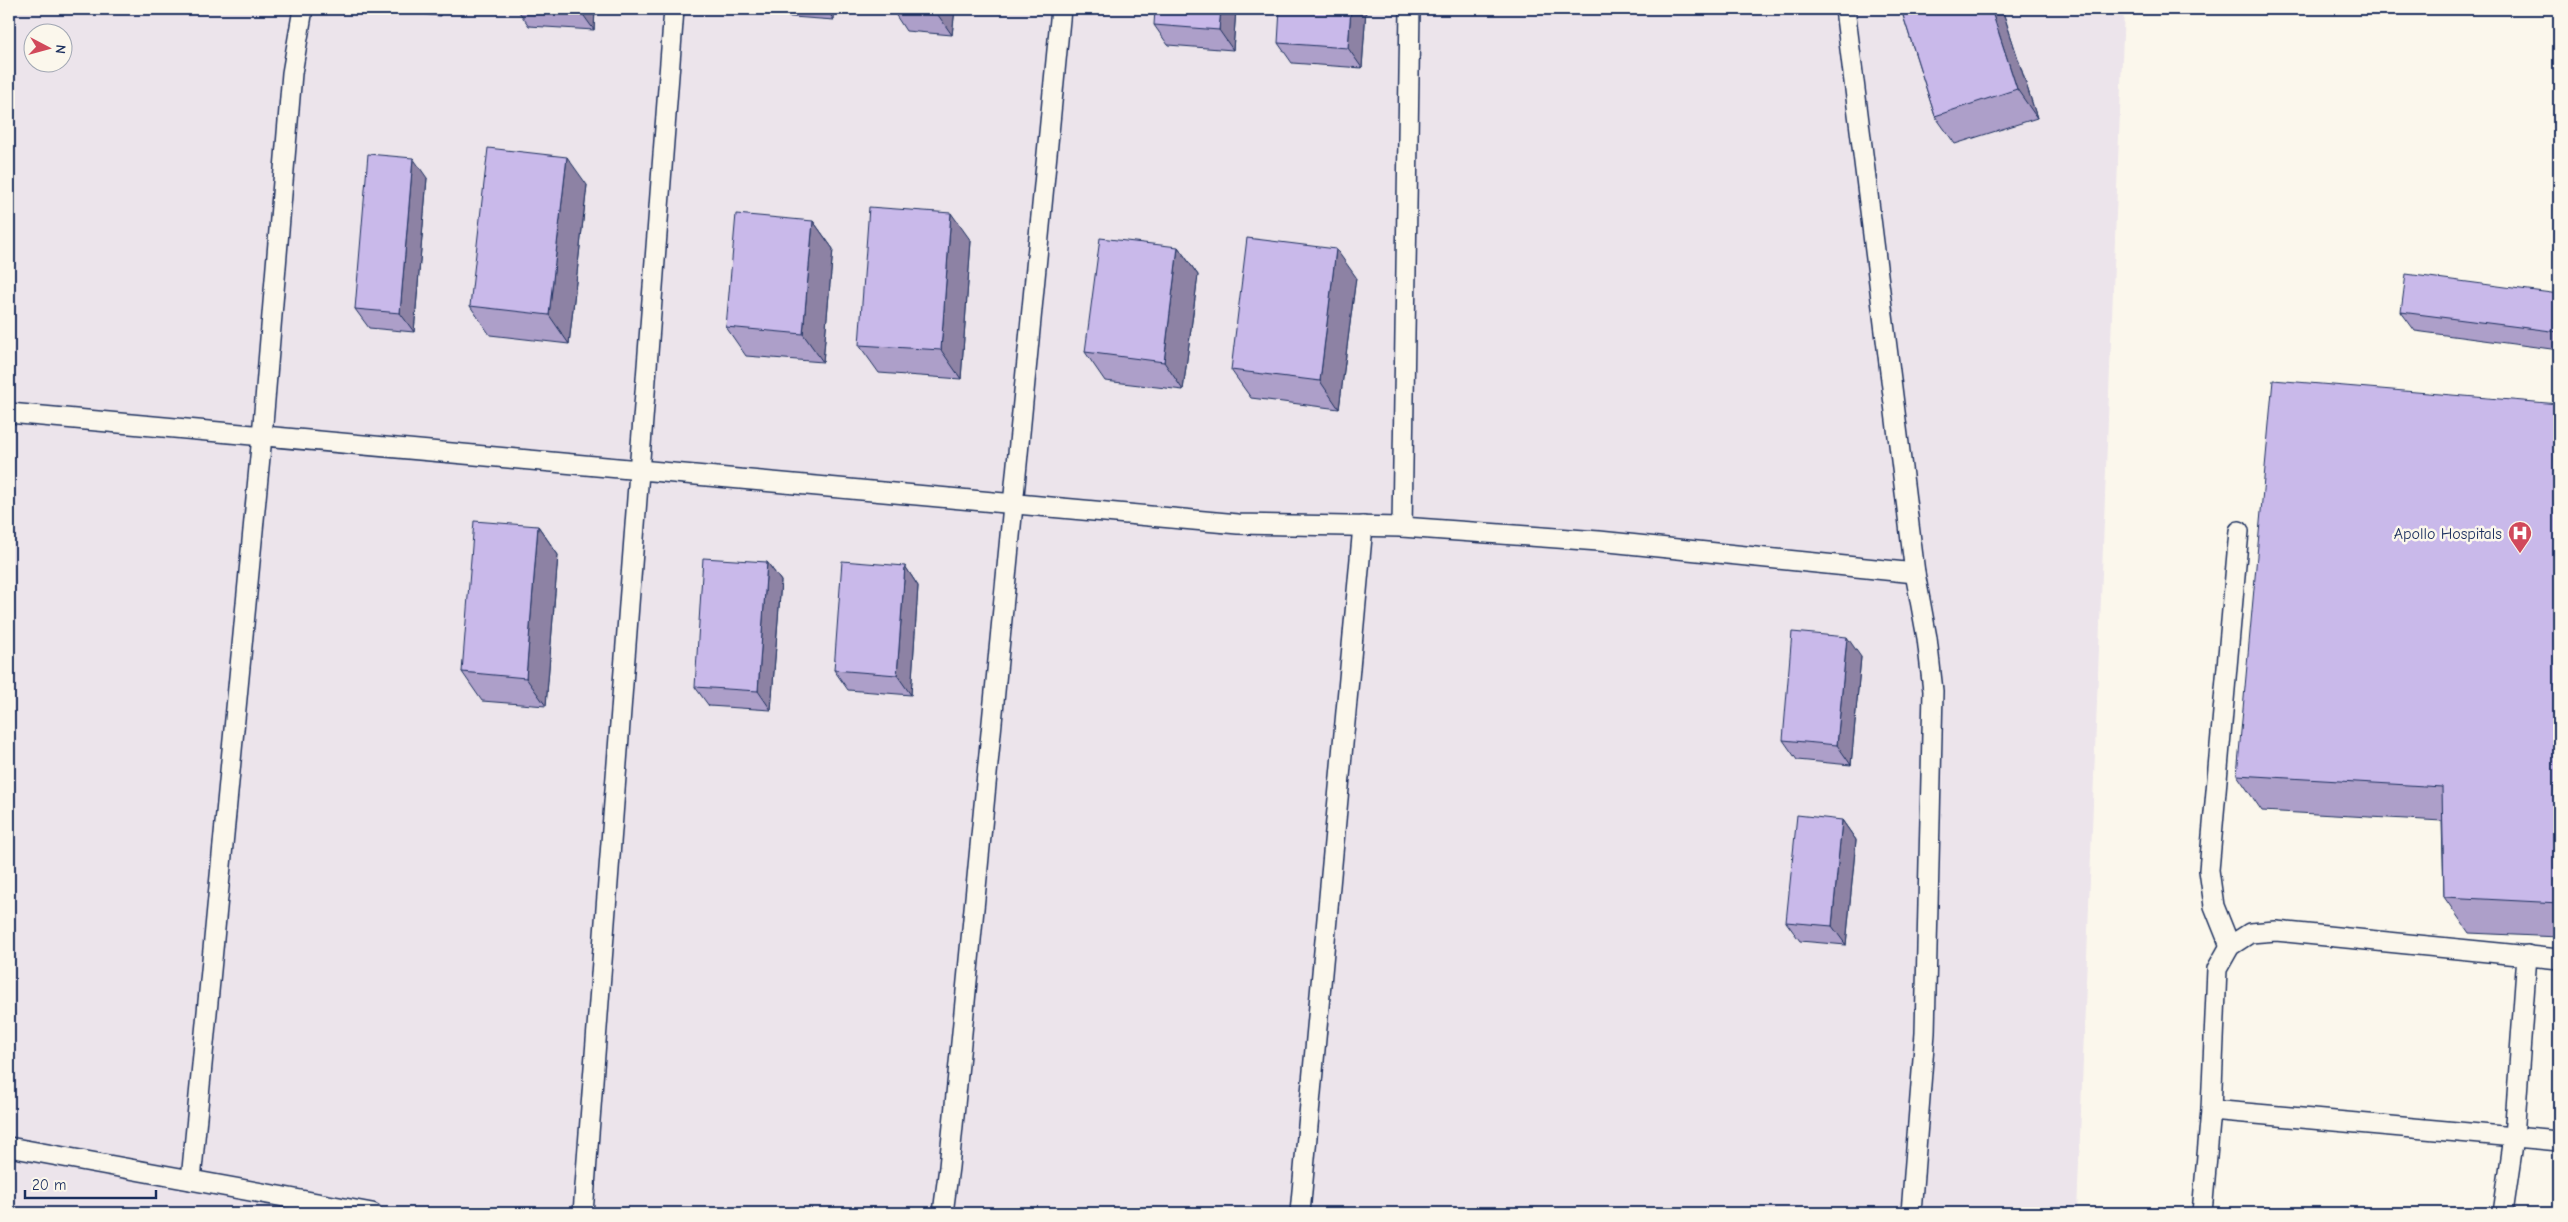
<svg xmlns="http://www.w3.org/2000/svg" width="2568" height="1222" font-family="'Comic Neue',sans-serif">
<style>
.built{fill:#ece4eb;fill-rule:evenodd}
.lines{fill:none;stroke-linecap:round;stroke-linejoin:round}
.service-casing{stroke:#1b2f5e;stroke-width:22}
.service{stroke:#fbf7ec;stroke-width:19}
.wall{fill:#ad9fc9;stroke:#1b2f5e}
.shaded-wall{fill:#8d82a4;stroke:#1b2f5e}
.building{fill:#c9b9ea;stroke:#1b2f5e}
.labels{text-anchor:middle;stroke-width:5;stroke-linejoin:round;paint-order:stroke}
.poi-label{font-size:16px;fill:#1b2f5e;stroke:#fbf7ec;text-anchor:end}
</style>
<rect width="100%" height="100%" fill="#fbf7ec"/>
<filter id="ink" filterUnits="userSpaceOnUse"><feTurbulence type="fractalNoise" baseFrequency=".02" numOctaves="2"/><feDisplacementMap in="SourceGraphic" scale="10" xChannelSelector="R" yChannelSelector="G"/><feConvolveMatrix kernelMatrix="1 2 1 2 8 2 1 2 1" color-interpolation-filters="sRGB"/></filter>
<g filter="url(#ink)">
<path class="built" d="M9,9H2124L2077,1213H9ZM32,32H62V62H32Z"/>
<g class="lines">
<g class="service-casing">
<g id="service">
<path d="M1845,9L1915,573L1927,638L1933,691L1925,1033L1911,1213"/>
<path d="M9,413L1238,524L1402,527L1599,541L1915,573"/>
<path d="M1402,527L1410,9"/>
<path d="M2230,946L2214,906L2209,870L2239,531"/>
<path d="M2211,1110L2559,1141"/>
<path d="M9,1147L372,1213"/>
<path d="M191,1180L262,436L292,73L303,9"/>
<path d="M583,1213L674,9"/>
<path d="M943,1213L949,1167L1061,9"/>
<path d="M1300,1213L1363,526"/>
<path d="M2202,1213L2211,1110L2217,969L2230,946L2250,933L2276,931L2559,959"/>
<path d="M2503,1213L2514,1137L2527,955"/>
</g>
</g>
<use href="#service" class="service"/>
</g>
<g class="wall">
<path d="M370,9H440V16Z"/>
<path d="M517,9H595L594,30L529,26Z"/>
<path d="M761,9H834V20L765,15Z"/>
<path d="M955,9L952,35L906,31L893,11Z"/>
<path d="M1236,9L1233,50L1168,45L1154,25Z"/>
<path d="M1366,9L1362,68L1292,63L1278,43Z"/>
<path d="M1901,9H2002L2037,118L1955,144L1935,116Z"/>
<path d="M427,178L414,332L369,328L355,309Z"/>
<path d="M587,185L569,344L490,335L470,306Z"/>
<path d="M813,221L833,249L823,362L746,356L726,327Z"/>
<path d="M971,241L961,379L879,373L859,345Z"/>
<path d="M1178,247L1198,275L1183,390L1105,381L1085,352Z"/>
<path d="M1356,277L1339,409L1251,398L1231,370Z"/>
<path d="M2559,294V350L2415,331L2401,312Z"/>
<path d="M2559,404V937L2469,933L2444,897L2442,821L2262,811L2237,775Z"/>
<path d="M538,526L558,555L546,706L482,701L462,672Z"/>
<path d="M767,562L781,581L771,710L709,706L695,687Z"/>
<path d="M905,566L918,586L911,695L848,690L834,670Z"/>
<path d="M1861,657L1851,765L1797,760L1783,740Z"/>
<path d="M1842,820L1856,840L1846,945L1800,941L1786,922Z"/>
</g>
<g class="shaded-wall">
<path d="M435,9H440V16Z"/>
<path d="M579,9H595L594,30Z"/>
<path d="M826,9H834V20Z"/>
<path d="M939,9H955L952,35L938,15Z"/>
<path d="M1221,9H1236L1233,50L1219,30Z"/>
<path d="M1351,9H1366L1362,68L1348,48Z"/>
<path d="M1991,9H2002L2037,118L2017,89Z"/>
<path d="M567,157L587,185L569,344L549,315Z"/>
<path d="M413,158L427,178L414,332L400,313Z"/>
<path d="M951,213L971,241L961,379L941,350Z"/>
<path d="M813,221L833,249L823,362L803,334Z"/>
<path d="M1178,247L1198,275L1183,390L1164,362Z"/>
<path d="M1336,249L1356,277L1339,409L1320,381Z"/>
<path d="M538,526L558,555L546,706L526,678Z"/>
<path d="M767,562L781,581L771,710L758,691Z"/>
<path d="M905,566L918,586L911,695L897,675Z"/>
<path d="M1847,637L1861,657L1851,765L1837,745Z"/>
<path d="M1842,820L1856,840L1846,945L1832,926Z"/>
</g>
<g class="building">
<path d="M893,9H939L938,15L893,11Z"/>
<path d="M1155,9H1221L1219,30L1154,25Z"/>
<path d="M1280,9H1351L1348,48L1278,43Z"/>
<path d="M1901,9H1991L2017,89L1935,116Z"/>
<path d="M488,148L567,157L549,315L470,306Z"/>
<path d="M368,154L413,158L400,313L355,309Z"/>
<path d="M869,207L951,213L941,350L859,345Z"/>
<path d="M736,214L813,221L803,334L726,327Z"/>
<path d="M1100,238L1178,247L1164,362L1085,352Z"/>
<path d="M1247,238L1336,249L1320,381L1231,370Z"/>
<path d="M2406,274L2559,294V332L2401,312Z"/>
<path d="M2273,380L2559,404V903L2444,897L2442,787L2237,775Z"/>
<path d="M474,521L538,526L526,678L462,672Z"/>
<path d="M703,558L767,562L758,691L695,687Z"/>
<path d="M842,561L905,566L897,675L834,670Z"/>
<path d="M1792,632L1847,637L1837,745L1783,740Z"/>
<path d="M1797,815L1842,820L1832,926L1786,922Z"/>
</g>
</g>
<defs>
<g id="hospital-pin" transform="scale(1.25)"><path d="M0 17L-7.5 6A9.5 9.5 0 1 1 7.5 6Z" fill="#d1495b" stroke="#fbf7ec"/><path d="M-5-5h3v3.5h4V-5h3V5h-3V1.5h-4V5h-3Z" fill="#fff"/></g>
</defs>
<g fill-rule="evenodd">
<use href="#hospital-pin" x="2520" y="533"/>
</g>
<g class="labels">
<g class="poi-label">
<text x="2502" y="539">Apollo Hospitals</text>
</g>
</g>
<rect width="2568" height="1222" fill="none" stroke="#fbf7ec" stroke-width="30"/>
<rect x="15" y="15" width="2538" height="1192" fill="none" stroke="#1b2f5e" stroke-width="2" filter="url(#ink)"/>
<g transform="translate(48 48) rotate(96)"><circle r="24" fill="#fbf7ec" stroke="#a1a7b3"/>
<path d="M0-4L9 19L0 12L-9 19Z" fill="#d1495b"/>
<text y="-8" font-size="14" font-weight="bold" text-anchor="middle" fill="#1b2f5e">N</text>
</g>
<path d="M25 1190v8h131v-8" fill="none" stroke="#1b2f5e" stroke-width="2.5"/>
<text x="32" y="1190" font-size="15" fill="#1b2f5e" stroke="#fbf7ec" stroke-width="4" paint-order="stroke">20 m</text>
</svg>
